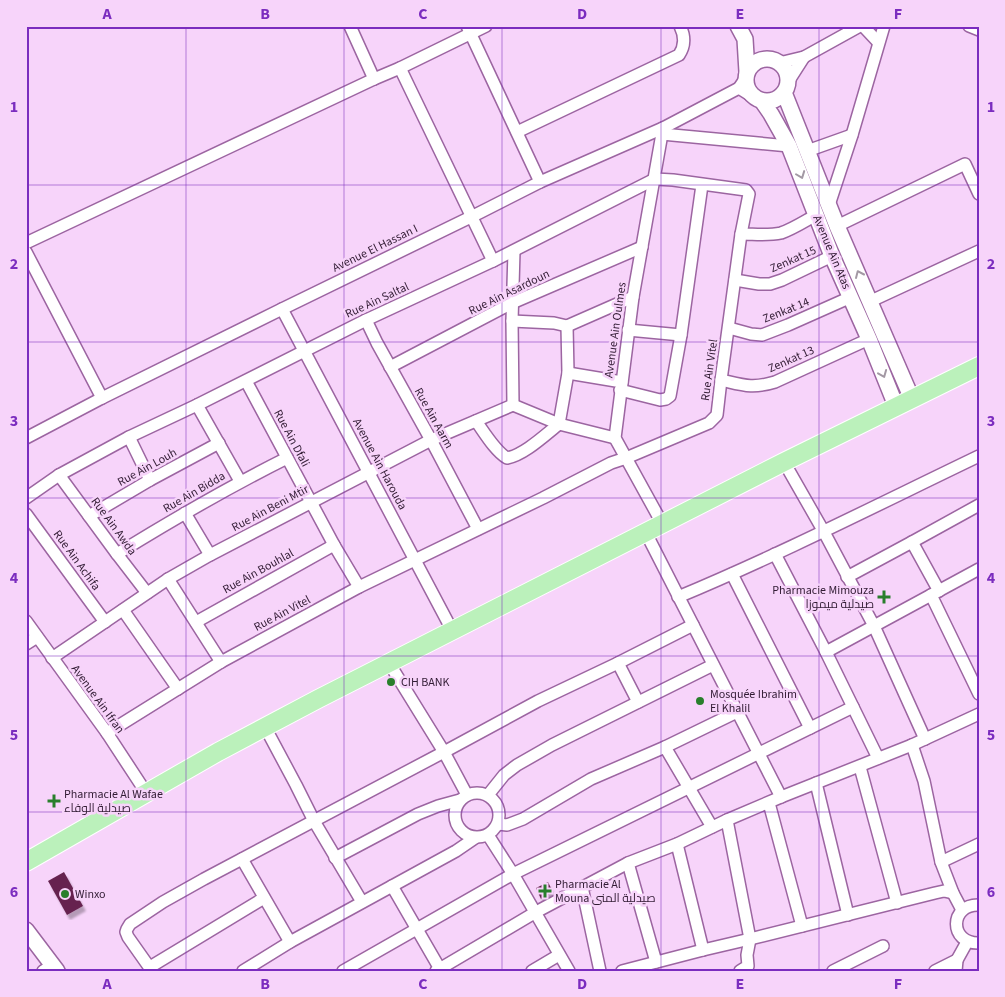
<svg xmlns="http://www.w3.org/2000/svg" width="1005" height="997" font-family="'Source Sans 3',Cairo,sans-serif">
<style>
.building{fill:#66244f;filter:url(#shadow)}
.lines{fill:none;stroke-linecap:round;stroke-linejoin:round}
.street-casing{stroke:#9c65a1;stroke-width:14}
.secondary-casing{stroke:#9c65a1;stroke-width:18}
.primary-casing{stroke:#fff;stroke-width:20}
.street{stroke:#fff;stroke-width:11}
.secondary{stroke:#fff;stroke-width:15}
.primary{stroke:#bbf1bb;stroke-width:18}
.oneway{stroke:#a399a4}
.grid{fill:none;stroke:#7b2cbf;stroke-width:1;stroke-opacity:0.55}
.poi-dot{fill:#297f2c;stroke:#f7d4fa;stroke-width:2}
.labels{text-anchor:middle;stroke-width:5;stroke-linejoin:round;paint-order:stroke}
.street-label{font-size:12px;fill:#321c34;stroke:#f7d4fa}
.poi-label{font-size:12px;fill:#321c34;stroke:#f7d4fa;text-anchor:start}
.neatline{fill:none;stroke:#7b2cbf;stroke-width:2}
.grid-label{font-size:16px;text-anchor:middle;font-weight:bold;fill:#7b2cbf}
</style>
<defs>
<filter id="shadow"><feDropShadow dx="3" dy="5" stdDeviation="1" flood-color="#0004"/></filter>
</defs>
<rect width="100%" height="100%" fill="#f7d4fa"/>
<g class="building">
<path d="M64,872L83,906L67,915L48,881Z"/>
<path d="M548,882L553,892L541,899L536,888Z"/>
</g>
<g class="lines">
<g class="street-casing">
<g id="street">
<path d="M350,26L374,79"/>
<path d="M467,26L540,182"/>
<path d="M863,26L878,42"/>
<path d="M969,26L979,30"/>
<path d="M779,63L804,57L860,26"/>
<path d="M400,68L493,261"/>
<path d="M788,82L804,57"/>
<path d="M739,88L755,98"/>
<path d="M517,132L679,55C685,46 685,36 680,26"/>
<path d="M662,134L789,146"/>
<path d="M807,151L852,135"/>
<path d="M829,205L852,135L884,26"/>
<path d="M837,226L965,164L979,194"/>
<path d="M741,234C754,234 768,236 781,233C793,229 805,221 816,215"/>
<path d="M26,243L374,79L400,68L486,26"/>
<path d="M26,252L102,398"/>
<path d="M735,280L759,284H770L782,280L832,256"/>
<path d="M871,301L979,251"/>
<path d="M282,309L453,632"/>
<path d="M366,320L377,343L431,440L478,529"/>
<path d="M512,321L554,323L567,326L633,297"/>
<path d="M729,328L751,334L762,335L788,325L851,297"/>
<path d="M628,330L681,335"/>
<path d="M390,367L512,303L642,247"/>
<path d="M568,373L622,382"/>
<path d="M721,380C743,385 752,389 775,382L869,339"/>
<path d="M246,381L334,545L359,587"/>
<path d="M620,390L660,400L666,399L670,396L681,335L702,185"/>
<path d="M197,405L240,481"/>
<path d="M513,405L512,321L514,251"/>
<path d="M513,405L559,424L615,438"/>
<path d="M476,421C484,432 495,451 507,458C524,455 545,435 559,424L568,373L567,326"/>
<path d="M129,437L150,480"/>
<path d="M26,438L102,398L282,309L479,213L540,182L663,128L739,88L745,79"/>
<path d="M784,462L824,532L874,626L925,739"/>
<path d="M59,475L117,554L147,593"/>
<path d="M26,498L59,475L129,437L197,405L366,320L493,261L655,179L673,180L746,190L749,194L741,234L721,380L717,415L709,423L626,458L611,463L543,498L359,587L221,662L107,733"/>
<path d="M185,513L210,555"/>
<path d="M26,514L105,622"/>
<path d="M89,516L150,480L219,443"/>
<path d="M663,525L615,438L633,297L663,128"/>
<path d="M646,533L781,797"/>
<path d="M912,542L939,591"/>
<path d="M117,554C172,520 229,487 287,458"/>
<path d="M775,554L826,652L979,569"/>
<path d="M732,574L810,728"/>
<path d="M847,577L912,542L979,505"/>
<path d="M168,579L221,662"/>
<path d="M931,595L979,694"/>
<path d="M678,597C781,554 879,504 979,456"/>
<path d="M123,610L178,689"/>
<path d="M26,621L107,733L147,794"/>
<path d="M196,622L334,545"/>
<path d="M26,644L37,637"/>
<path d="M826,652L878,758"/>
<path d="M52,658L168,579L210,555L431,440L513,405"/>
<path d="M389,663L444,752L467,795"/>
<path d="M618,663L638,702"/>
<path d="M265,727L296,785L314,821L362,902"/>
<path d="M912,745L924,781L941,862L953,893L962,910"/>
<path d="M665,747L712,827"/>
<path d="M860,767L897,903"/>
<path d="M816,783L848,915"/>
<circle cx="477" cy="815" r="22"/>
<path d="M488,795L504,775L517,765L552,745L713,665"/>
<path d="M769,803L802,926"/>
<path d="M727,820L750,939L747,955L748,966L740,971"/>
<path d="M498,824L507,825L523,819L591,779L665,747L737,712"/>
<path d="M488,835L513,874L569,971"/>
<path d="M677,844L703,950"/>
<path d="M335,858L418,814L438,806L460,800"/>
<path d="M242,859L290,942"/>
<path d="M941,862L979,844"/>
<path d="M628,863L656,962"/>
<path d="M392,886L440,969"/>
<path d="M582,887L600,971"/>
<path d="M979,905C949,904 949,944 979,943"/>
<path d="M150,967L264,898"/>
<path d="M43,971L52,965"/>
<path d="M152,971L128,937L126,932L127,929L130,924L163,902L204,879L444,752L538,701L618,663L693,625"/>
<path d="M243,971L290,942L456,851L475,838"/>
<path d="M343,971L513,874L853,707"/>
<path d="M436,971L536,912L628,863L677,844L727,820L781,797L912,745L979,714"/>
<path d="M532,971L559,955"/>
<path d="M622,971L703,950L750,939L935,893L944,891L953,893"/>
<path d="M833,971L883,946"/>
<path d="M935,971L957,960"/>
<path d="M956,971L957,960L967,942"/>
</g>
</g>
<g class="secondary-casing">
<g id="secondary">
<path d="M738,26L745,39L747,72"/>
<circle cx="767" cy="80" r="21"/>
<path d="M782,95H785L837,226L912,399"/>
<path d="M762,101L771,114L789,146L832,256L869,339L896,406"/>
<path d="M26,930L57,971"/>
</g>
</g>
<g class="primary-casing">
<path id="primary" d="M26,862L218,752L318,699L784,462L979,366"/>
</g>
<use href="#street" class="street"/>
<use href="#secondary" class="secondary"/>
<use href="#primary" class="primary"/>
</g>
<defs><path id="oneway-chevron" d="M-2-3.5L2.5 0L-2 3.5" fill="none" stroke-width="1.6" stroke-linecap="round" stroke-linejoin="round" transform="scale(1.25)"/></defs>
<g class="oneway">
<use href="#oneway-chevron" transform="translate(801 175) rotate(69)"/>
<use href="#oneway-chevron" transform="translate(859 274) rotate(-114)"/>
<use href="#oneway-chevron" transform="translate(883 374) rotate(68)"/>
</g>
<path class="grid" d="M186,26V971M344,26V971M502,26V971M661,26V971M819,26V971M26,185H979M26,342H979M26,498H979M26,656H979M26,812H979"/>
<g class="poi-dot">
<path d="M881.5 589.5h5v5h5v5h-5v5h-5v-5h-5v-5h5z"/>
<circle cx="391" cy="682" r="5"/>
<circle cx="700" cy="701" r="5"/>
<path d="M51.5 793.5h5v5h5v5h-5v5h-5v-5h-5v-5h5z"/>
<path d="M542.5 883.5h5v5h5v5h-5v5h-5v-5h-5v-5h5z"/>
<circle cx="65" cy="894" r="5"/>
</g>
<g class="labels">
<g class="street-label">
<text transform="translate(375 248) rotate(-26)" y="4">Avenue El Hassan I</text>
<text transform="translate(832 252) rotate(67)" y="4">Avenue Ain Atas</text>
<text transform="translate(793 259) rotate(-24)" y="4">Zenkat 15</text>
<text transform="translate(509 292) rotate(-26)" y="4">Rue Ain Asardoun</text>
<text transform="translate(377 300) rotate(-25)" y="4">Rue Ain Saltal</text>
<text transform="translate(786 310) rotate(-22)" y="4">Zenkat 14</text>
<text transform="translate(615 330) rotate(-82)" y="4">Avenue Ain Oulmes</text>
<text transform="translate(791 359) rotate(-24)" y="4">Zenkat 13</text>
<text transform="translate(709 370) rotate(-82)" y="4">Rue Ain Vitel</text>
<text transform="translate(434 418) rotate(61)" y="4">Rue Ain Aarm</text>
<text transform="translate(292 438) rotate(62)" y="4">Rue Ain Dfali</text>
<text transform="translate(380 464) rotate(62)" y="4">Avenue Ain Harouda</text>
<text transform="translate(147 467) rotate(-29)" y="4">Rue Ain Louh</text>
<text transform="translate(194 492) rotate(-30)" y="4">Rue Ain Bidda</text>
<text transform="translate(270 508) rotate(-28)" y="4">Rue Ain Beni Mtir</text>
<text transform="translate(114 526) rotate(54)" y="4">Rue Ain Awda</text>
<text transform="translate(77 560) rotate(54)" y="4">Rue Ain Achifa</text>
<text transform="translate(258 571) rotate(-29)" y="4">Rue Ain Bouhlal</text>
<text transform="translate(282 613) rotate(-28)" y="4">Rue Ain Vitel</text>
<text transform="translate(98 699) rotate(54)" y="4">Avenue Ain Ifran</text>
</g>
<g class="poi-label">
<text x="874" y="594" text-anchor="end">Pharmacie Mimouza<tspan x="874" dy="14">صيدلية ميموزا</tspan></text>
<text x="401" y="686">CIH BANK</text>
<text x="710" y="698">Mosquée Ibrahim<tspan x="710" dy="14">El Khalil</tspan></text>
<text x="64" y="798">Pharmacie Al Wafae<tspan x="64" dy="14">صيدلية الوفاء</tspan></text>
<text x="555" y="888">Pharmacie Al<tspan x="555" dy="14">Mouna صيدلية المنى</tspan></text>
<text x="75" y="898">Winxo</text>
</g>
</g>
<rect width="1005" height="997" fill="none" stroke="#f7d4fa" stroke-width="55"/>
<rect x="28" y="28" width="950" height="942" class="neatline"/>
<g class="grid-label">
<text x="107" y="19">A</text>
<text x="265" y="19">B</text>
<text x="423" y="19">C</text>
<text x="582" y="19">D</text>
<text x="740" y="19">E</text>
<text x="898" y="19">F</text>
<text x="14" y="112">1</text>
<text x="991" y="112">1</text>
<text x="14" y="269">2</text>
<text x="991" y="269">2</text>
<text x="14" y="426">3</text>
<text x="991" y="426">3</text>
<text x="14" y="583">4</text>
<text x="991" y="583">4</text>
<text x="14" y="740">5</text>
<text x="991" y="740">5</text>
<text x="14" y="897">6</text>
<text x="991" y="897">6</text>
<text x="107" y="989">A</text>
<text x="265" y="989">B</text>
<text x="423" y="989">C</text>
<text x="582" y="989">D</text>
<text x="740" y="989">E</text>
<text x="898" y="989">F</text>
</g>
</svg>
